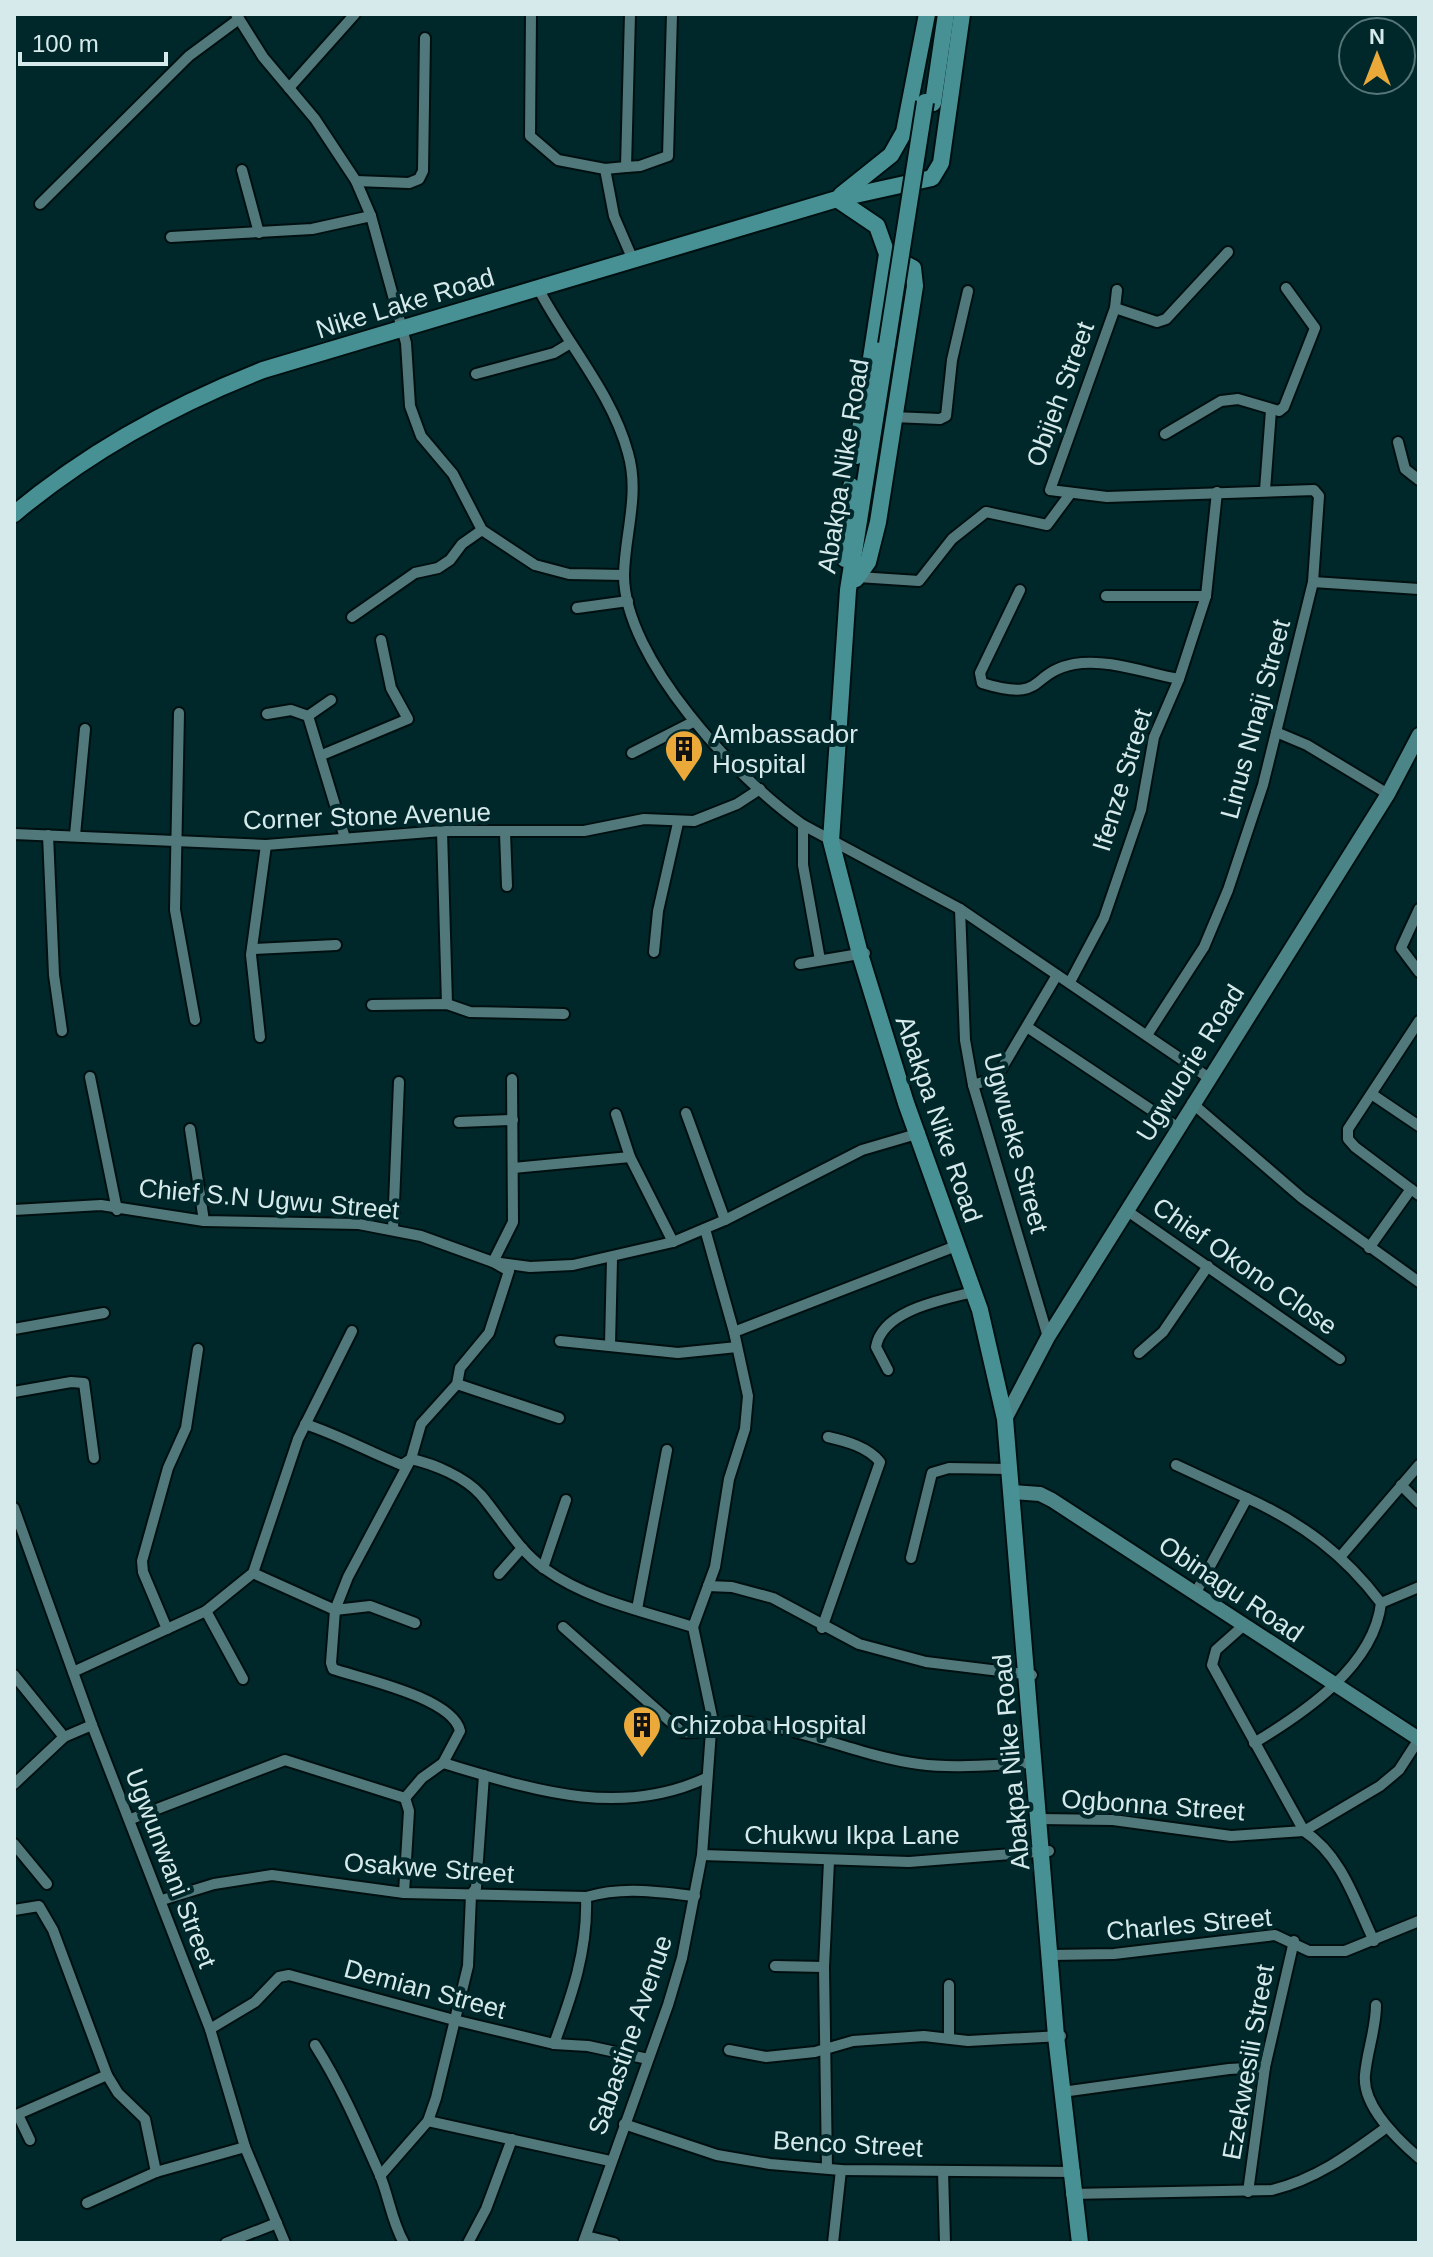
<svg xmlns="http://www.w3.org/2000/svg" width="1433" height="2257" font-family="Helvetica,sans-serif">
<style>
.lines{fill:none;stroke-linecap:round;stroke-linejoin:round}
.street-casing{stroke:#000f10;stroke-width:14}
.secondary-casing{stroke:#000f10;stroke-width:18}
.primary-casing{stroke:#000f10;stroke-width:20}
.street{stroke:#51787a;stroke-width:10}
.secondary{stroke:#4c8588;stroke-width:14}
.primary{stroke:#479195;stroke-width:16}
.primary-bridge-casing{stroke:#000f10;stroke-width:20;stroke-linecap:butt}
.primary-bridge{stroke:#479195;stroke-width:16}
.labels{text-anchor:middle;stroke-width:8;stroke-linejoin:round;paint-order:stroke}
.street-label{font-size:26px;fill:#d6eaeb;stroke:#00282a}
.poi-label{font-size:26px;fill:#d6eaeb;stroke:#00282a;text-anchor:start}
</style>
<rect width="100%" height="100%" fill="#00282a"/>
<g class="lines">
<g class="street-casing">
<g id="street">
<path d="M236,14L263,57L315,119L356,181L371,216L406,343L410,406L421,436L453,474L482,530L535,565L569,574L624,575"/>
<path d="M531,14L530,136L558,160L605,169L614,216L633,260"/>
<path d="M289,88L355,14"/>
<path d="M626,167L640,166L668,156L672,14"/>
<path d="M605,169L626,167L630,14"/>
<path d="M242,170L259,233"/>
<path d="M356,181L409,183L419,179L423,171L425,38"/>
<path d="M40,204L189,56L239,19"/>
<path d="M171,237L312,229L371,216"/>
<path d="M538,288C567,344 612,393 628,453C640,494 625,533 624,574C623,658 738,780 803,825L960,909L1209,1078"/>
<path d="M1117,290L1115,308L1050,490L1107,497L1314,490L1319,496L1313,582L1263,785L1228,890L1204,947L1147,1035"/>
<path d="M1115,308L1157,322L1166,319L1228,252"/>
<path d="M476,374L554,353L569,344"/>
<path d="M893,417L940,419L946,416L952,360L968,291"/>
<path d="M1165,434L1221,401L1238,399L1279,411L1284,407L1315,328L1286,288"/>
<path d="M1398,442L1405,469L1419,480"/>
<path d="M1265,490L1271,410"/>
<path d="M858,577L919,581L952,539L986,512L1047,525L1070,494"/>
<path d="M1313,582L1419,589"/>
<path d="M1020,590L980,673L982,683C1047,703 1028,673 1074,664C1108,658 1145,673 1179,679"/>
<path d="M1106,596H1206"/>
<path d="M577,608L628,601"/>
<path d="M352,617L415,573L438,568L450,560L462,544L482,530"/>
<path d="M179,713L175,910L195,1020"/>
<path d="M267,714L291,710L308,716L345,838"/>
<path d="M308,716L331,700"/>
<path d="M1276,732L1307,745L1388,794"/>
<path d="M632,753L693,722"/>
<path d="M322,755L408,719L391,688L381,640"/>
<path d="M803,825V865L820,960"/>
<path d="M442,831L447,1004"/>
<path d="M505,833L507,886"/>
<path d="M14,834L266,845L442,831H584L644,819L694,821L737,804L760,789"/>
<path d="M48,835L54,975L62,1031"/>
<path d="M75,835L85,729"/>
<path d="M960,909L965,1040L973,1085L1048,1337"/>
<path d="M1419,909L1401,948L1419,972"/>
<path d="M252,949L336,945"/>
<path d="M654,952L658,911L678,823"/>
<path d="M800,964L865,953"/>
<path d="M1070,982L1104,918L1141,810L1154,737L1179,679L1206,596L1217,492"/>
<path d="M372,1005L447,1004L470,1012L564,1014"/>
<path d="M1419,1021L1348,1129V1139L1355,1147L1419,1195"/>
<path d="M1027,1027L1177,1127"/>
<path d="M260,1037L251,955L266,845"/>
<path d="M90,1077L117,1210"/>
<path d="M512,1079L513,1222L493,1262L509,1271L489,1333L460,1368L457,1384L421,1424L411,1459L348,1577L335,1610L331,1663L333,1669C363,1679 453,1698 460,1731L443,1763C531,1789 618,1819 706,1778"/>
<path d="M973,1085L996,1078L1057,975"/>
<path d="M1373,1095L1419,1126"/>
<path d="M1192,1103L1302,1198L1419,1282"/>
<path d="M686,1113L725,1220"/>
<path d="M459,1122L513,1120"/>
<path d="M190,1129L204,1221"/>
<path d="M630,1157L673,1242"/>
<path d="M513,1168L630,1157L616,1114"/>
<path d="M14,1210L101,1205L204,1221L359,1224L421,1236L493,1262L530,1267L573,1265L673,1242L725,1220L862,1150L920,1133"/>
<path d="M1126,1210L1340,1359"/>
<path d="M393,1228L399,1082"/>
<path d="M1369,1248L1411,1189"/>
<path d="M14,1329L104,1313"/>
<path d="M734,1332L956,1246"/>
<path d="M560,1341L678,1353L737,1347"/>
<path d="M610,1345L612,1259"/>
<path d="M1139,1353L1163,1332L1208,1266"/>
<path d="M888,1370L876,1347C882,1310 942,1300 973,1292"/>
<path d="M457,1384L559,1418"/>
<path d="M14,1392L71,1382L84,1383L94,1458"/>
<path d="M305,1424C339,1435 369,1452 402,1465L411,1459C434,1464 465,1477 481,1495C502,1520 518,1550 545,1569C588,1600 643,1611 693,1627"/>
<path d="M1176,1465L1247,1498"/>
<path d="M1401,1485L1419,1503"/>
<path d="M14,1508L92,1725L210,2029L245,2147L285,2243"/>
<path d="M1341,1556L1419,1465"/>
<path d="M911,1558L932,1473L949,1468L1010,1469"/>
<path d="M543,1568L566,1500"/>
<path d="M253,1573L335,1610L370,1606L415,1623"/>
<path d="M499,1574L522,1548"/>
<path d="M708,1586L732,1587L773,1598L859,1644L926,1662L1032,1675"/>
<path d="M1195,1594L1247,1498C1302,1523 1344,1554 1381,1603C1374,1666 1304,1713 1254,1743"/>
<path d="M1381,1603L1419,1587"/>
<path d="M637,1609L667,1450"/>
<path d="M206,1611L243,1679"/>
<path d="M1243,1626L1216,1650L1212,1665L1304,1831C1342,1856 1355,1901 1374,1941"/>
<path d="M563,1627L682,1732C712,1735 717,1719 746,1722C805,1729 860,1756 919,1764C956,1769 998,1764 1036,1763"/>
<path d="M822,1628L880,1462C868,1447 846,1441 828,1437"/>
<path d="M167,1629L143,1572L142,1561L168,1468L186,1428L198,1349"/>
<path d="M73,1672L206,1611L253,1573L298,1439L352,1331"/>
<path d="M14,1675L64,1737"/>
<path d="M14,1784L64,1737L92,1725"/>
<path d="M131,1819L285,1760L405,1798L422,1778L443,1763"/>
<path d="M1040,1819L1113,1820L1231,1836L1304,1831L1380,1786L1399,1770L1419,1739"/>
<path d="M14,1844L47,1884"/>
<path d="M702,1855L909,1862L1049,1851"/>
<path d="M404,1893L409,1811L405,1798"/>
<path d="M162,1900L214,1884L272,1875L404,1893L586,1897C624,1886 657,1892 695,1896"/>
<path d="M14,1910L39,1906L53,1930L107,2075L118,2093L145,2119L156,2172"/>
<path d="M1051,1955L1114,1954L1275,1935L1309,1951H1345L1419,1921"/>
<path d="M775,1966L824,1967"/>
<path d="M949,1985V2037"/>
<path d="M1376,2005C1376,2029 1367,2051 1365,2075C1362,2106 1397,2139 1419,2158"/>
<path d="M210,2029L255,2002L279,1977L289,1975L454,2020L554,2044L588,2046L648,2059"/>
<path d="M554,2044C572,1995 588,1950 586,1897"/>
<path d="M315,2045C341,2086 359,2128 379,2173C389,2196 391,2220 404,2243"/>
<path d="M729,2050L766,2057L815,2052L853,2041L924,2036L968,2041L1061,2036"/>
<path d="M1062,2092L1229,2069L1265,2067"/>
<path d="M18,2115L30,2140"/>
<path d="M14,2116L107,2075"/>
<path d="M428,2121L610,2161"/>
<path d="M624,2124L717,2155L770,2164L841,2170L1075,2172"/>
<path d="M827,2168L824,1967L829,1861"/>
<path d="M943,2171L945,2243"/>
<path d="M380,2176L428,2121L436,2098L468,1966L471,1895L476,1888L484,1775"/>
<path d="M1248,2192L1265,2067L1294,1941"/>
<path d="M1071,2194L1272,2190C1317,2179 1350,2154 1387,2127"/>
<path d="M87,2203L156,2172L245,2147"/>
<path d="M586,2236L614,2243"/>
<path d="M226,2243L277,2223"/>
<path d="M468,2243L486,2209L512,2139"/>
<path d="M583,2243L668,2005L682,1958L702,1855L712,1717L693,1627L715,1567L729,1479L745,1429L748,1396L734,1332L705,1229"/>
<path d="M833,2243L841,2170"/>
</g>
</g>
<g class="secondary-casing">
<g id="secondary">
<path d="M1005,1419L1048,1337L1388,794L1419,735"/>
<path d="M1012,1492L1040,1494L1052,1500L1419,1739"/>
</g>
</g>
<g class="primary-casing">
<g id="primary">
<path d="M933,103L946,14"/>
<path d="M841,195L891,155L904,132L927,14"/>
<path d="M837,199L877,226L887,254L856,456"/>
<path d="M887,344L848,590L831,841L860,954L906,1103L980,1310L1005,1419L1056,2036L1080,2243"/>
<path d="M14,514C89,451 171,406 263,370L837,199L932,178L941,163L962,14"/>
<path d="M845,559L851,486"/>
<path d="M856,579L868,562L878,522L915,286L913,268L888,255"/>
</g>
</g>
<use href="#street" class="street"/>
<use href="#secondary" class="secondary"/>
<use href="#primary" class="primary"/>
<g class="primary-bridge-casing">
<path id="primary-bridge" d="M887,344L925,102"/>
</g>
<use href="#primary-bridge" class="primary-bridge"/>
</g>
<defs>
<g id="building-pin" transform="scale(2)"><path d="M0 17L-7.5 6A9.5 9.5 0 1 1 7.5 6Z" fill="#eba93a" stroke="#00282a"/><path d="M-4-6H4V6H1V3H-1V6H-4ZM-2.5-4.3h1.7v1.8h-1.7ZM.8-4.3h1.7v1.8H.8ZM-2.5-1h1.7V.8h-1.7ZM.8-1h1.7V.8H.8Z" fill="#111"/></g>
</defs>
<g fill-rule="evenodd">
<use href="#building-pin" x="684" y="749"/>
<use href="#building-pin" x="642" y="1725"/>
</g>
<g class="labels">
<g class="street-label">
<text transform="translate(405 303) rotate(-17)" y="9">Nike Lake Road</text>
<text transform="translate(1060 394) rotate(-70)" y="9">Obijeh Street</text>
<text transform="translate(843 466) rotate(-81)" y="9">Abakpa Nike Road</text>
<text transform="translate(1255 719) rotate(-75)" y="9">Linus Nnaji Street</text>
<text transform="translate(1122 780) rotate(-73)" y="9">Ifenze Street</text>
<text transform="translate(367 816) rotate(-2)" y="9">Corner Stone Avenue</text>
<text transform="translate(1190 1063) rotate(-58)" y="9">Ugwuorie Road</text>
<text transform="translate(939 1119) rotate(71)" y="9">Abakpa Nike Road</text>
<text transform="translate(1016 1143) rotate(75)" y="9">Ugwueke Street</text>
<text transform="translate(269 1199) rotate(5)" y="9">Chief S.N Ugwu Street</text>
<text transform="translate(1245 1266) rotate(35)" y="9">Chief Okono Close</text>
<text transform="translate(1231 1589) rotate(34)" y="9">Obinagu Road</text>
<text transform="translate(1011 1762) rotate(-95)" y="9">Abakpa Nike Road</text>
<text transform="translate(1153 1805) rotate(4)" y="9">Ogbonna Street</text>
<text x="852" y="1844">Chukwu Ikpa Lane</text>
<text transform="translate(171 1868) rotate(69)" y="9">Ugwunwani Street</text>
<text transform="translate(429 1868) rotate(4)" y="9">Osakwe Street</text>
<text transform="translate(1189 1924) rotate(-5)" y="9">Charles Street</text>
<text transform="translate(425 1989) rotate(15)" y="9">Demian Street</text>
<text transform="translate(630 2035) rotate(-71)" y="9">Sabastine Avenue</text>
<text transform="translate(1248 2062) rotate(-80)" y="9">Ezekwesili Street</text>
<text transform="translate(848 2144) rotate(3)" y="9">Benco Street</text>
</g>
<g class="poi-label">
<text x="712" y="743">Ambassador<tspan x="712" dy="30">Hospital</tspan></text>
<text x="670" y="1734">Chizoba Hospital</text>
</g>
</g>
<rect width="1433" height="2257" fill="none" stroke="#d6eaeb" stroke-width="32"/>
<g transform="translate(1377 56)"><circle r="38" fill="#00282a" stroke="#567677" stroke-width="2"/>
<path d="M0-6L14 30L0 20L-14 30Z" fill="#eba93a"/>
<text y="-12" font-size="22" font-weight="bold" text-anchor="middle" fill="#d6eaeb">N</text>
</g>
<path d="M20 52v12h146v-12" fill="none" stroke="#d6eaeb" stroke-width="4"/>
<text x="32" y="52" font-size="24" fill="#d6eaeb" stroke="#00282a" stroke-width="6" paint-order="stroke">100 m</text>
</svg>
